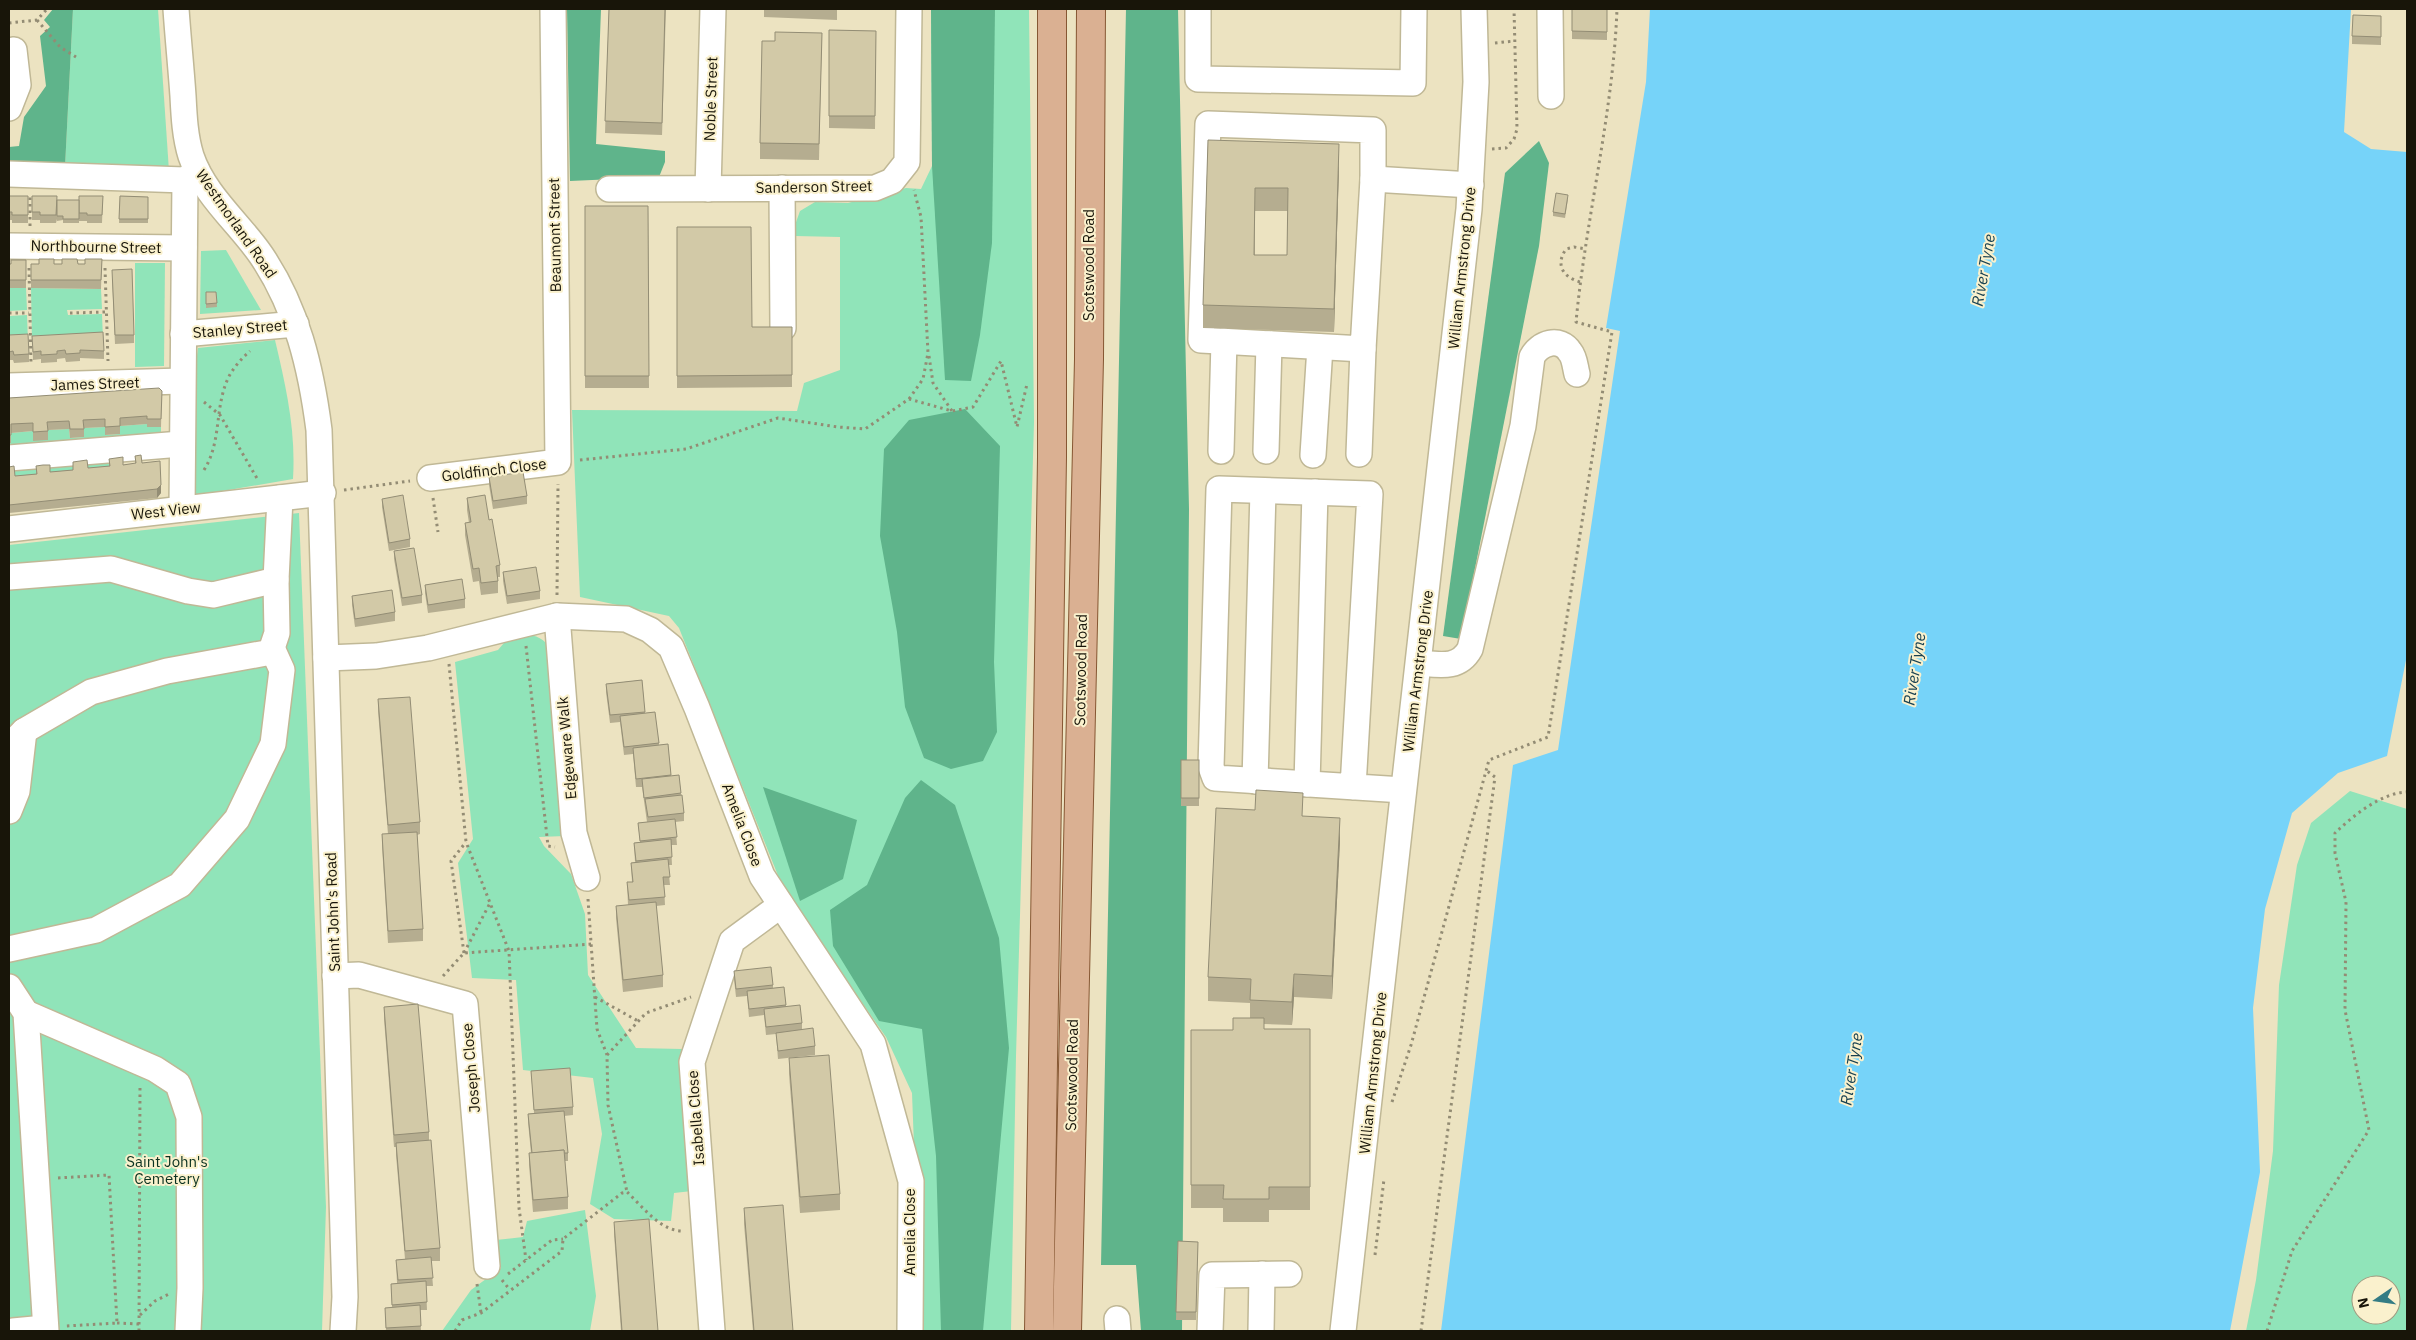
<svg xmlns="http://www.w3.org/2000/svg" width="2416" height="1340" font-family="'IBM Plex Sans',sans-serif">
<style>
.green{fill:#90e4b9;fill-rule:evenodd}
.forest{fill:#5fb48b}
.water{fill:#76d3f9}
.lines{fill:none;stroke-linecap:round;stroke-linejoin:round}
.minor-casing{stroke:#c0b896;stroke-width:28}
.major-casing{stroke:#865733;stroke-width:30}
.path{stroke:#938c74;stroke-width:3;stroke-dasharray:2.5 4;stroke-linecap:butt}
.minor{stroke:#fff;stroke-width:25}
.major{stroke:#dab092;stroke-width:28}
.wall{fill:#b5ad90;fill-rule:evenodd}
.shaded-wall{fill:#938d75}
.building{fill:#d2c9a7;stroke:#938d75;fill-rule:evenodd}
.labels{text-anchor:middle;stroke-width:4;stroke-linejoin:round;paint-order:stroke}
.street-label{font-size:15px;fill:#181509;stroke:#faf1cd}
.park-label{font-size:15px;fill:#0b3221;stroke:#faf1cd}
.water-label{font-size:16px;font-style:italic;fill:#194252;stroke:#faf1cd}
</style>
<rect width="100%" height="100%" fill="#ece3c1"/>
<g class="green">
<path d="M73,9H158L169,171L65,167Z"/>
<path d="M931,9H1029L1034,422L1016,1056L1011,1331H921L912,1093L886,1037L785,893L679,628L669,616L580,597L572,410L797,411L804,383L840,370V237L795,236V225L800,211L815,202L848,203L906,188L921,189L932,166Z"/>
<path d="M226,250L261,310L200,314L201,251Z"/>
<path d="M135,263H165L164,366L135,367Z"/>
<path d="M9,288H26L27,310L9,311Z"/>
<path d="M31,288L101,289L102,309L67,310L68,315L102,314L103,340L32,344Z"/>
<path d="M27,315L28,342L9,344V316Z"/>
<path d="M275,340C286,387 296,430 293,479L194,496L190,407L198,348Z"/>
<path d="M147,424V427H161V437L9,448V443H11V433L33,431L34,440L47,430L69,429L70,438L84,437L83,428L105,427L106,435L120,434V426Z"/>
<path d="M116,455L117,466L15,484L9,464Z"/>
<path d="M299,513L326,1207L322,1331H9V545Z"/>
<path d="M523,634C537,635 544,639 552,650L565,836L539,837L544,846L571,874L585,914L588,975L636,1048L682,1049L692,1191L674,1193L671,1221L614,1219L590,1204L602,1134L593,1078L523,1070L516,980L472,978L458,863L473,839L455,662L498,650L509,637Z"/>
<path d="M2350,791L2407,809V1331H2246L2256,1280L2273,1151L2279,985L2297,865L2311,823ZM2361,1285H2391V1315H2361Z"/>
<path d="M585,1210L596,1296L590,1331H442L471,1290L501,1268L496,1240L523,1237L527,1221Z"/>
</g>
<g class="forest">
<path d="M53,9H73L65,167L9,166V147L19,146L24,117L46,86L40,36L50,27L44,20Z"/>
<path d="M567,9H601L596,144L665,151V162L659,177L570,181Z"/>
<path d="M931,9H995L992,243L980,335L971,381L945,380L932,166Z"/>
<path d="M1126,9H1178L1189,509L1182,1331H1141L1136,1265H1101Z"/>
<path d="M1539,141L1549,163L1539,246L1461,639L1443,636L1505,173Z"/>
<path d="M965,409L1000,446L994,662L997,732L983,761L951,769L924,758L905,707L897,632L880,536L884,449L909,420Z"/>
<path d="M921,780L955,805L999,938L1009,1048L983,1331H941L936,1156L922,1029L879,1021L833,946L830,910L867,885L905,798Z"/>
<path d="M763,787L857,820L843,879L800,901Z"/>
</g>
<path class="water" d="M1650,9H2351L2344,132L2371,149L2407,152V655L2387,756L2338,773L2292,813L2265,909L2253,1008L2260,1172L2230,1331H1441L1513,765L1558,750L1620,331L1606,328L1646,82Z"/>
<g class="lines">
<g class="minor-casing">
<g id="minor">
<path d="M176,9C178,38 181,67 183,96C184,116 185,137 191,156C204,195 239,223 261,255C297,308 311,368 319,430L345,1297L343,1331"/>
<path d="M1198,9V79L1413,83L1414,9"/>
<path d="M1550,9L1551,96"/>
<path d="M9,108L18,85L14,50"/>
<path d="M1208,124L1373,130V179L1363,349L1201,340Z"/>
<path d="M9,174L185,180"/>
<path d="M1373,179L1471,185"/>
<path d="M782,188L783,328"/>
<path d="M609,189L875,188L892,181L907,162L909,9"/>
<path d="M708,189L713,9"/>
<path d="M9,246L184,248"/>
<path d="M183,334L296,324"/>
<path d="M9,386L182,381"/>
<path d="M1221,451L1224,341"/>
<path d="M1266,451L1269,344"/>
<path d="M1359,454L1363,349"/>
<path d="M1313,455L1320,347"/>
<path d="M9,458L181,444"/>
<path d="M430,478L558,462L553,9"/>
<path d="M182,509L185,180L197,171"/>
<path d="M9,529L323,493"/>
<path d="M9,577L111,569L188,591L213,595L276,580"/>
<path d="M557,616L574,833L587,878"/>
<path d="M326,658L376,656L428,648L557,616L626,619L650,630L671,647L697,708L762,876L873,1044L911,1181L910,1331"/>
<path d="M1420,663C1440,665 1459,669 1470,649L1523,426L1532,357C1539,343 1560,336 1570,352C1575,358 1575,367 1577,374"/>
<path d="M9,746L24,731L91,692L167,671L266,653L272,648L277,633L276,580L280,498"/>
<path d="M1255,781L1263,491"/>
<path d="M1307,784L1315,492"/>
<path d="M1353,787L1370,494L1219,489L1211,767L1215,778C1278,782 1340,786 1403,790"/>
<path d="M9,811L17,791L24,731"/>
<path d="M9,949L96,930L180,885L237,819L273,744L282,670L272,648"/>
<path d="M335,976L359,975L465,1004L487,1266"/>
<path d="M9,987L26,1013L46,1331"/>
<path d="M26,1013L155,1069L178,1084L189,1117L190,1288L188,1331"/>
<path d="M1117,1319L1118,1331"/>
<path d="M13,1331L45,1328"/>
<path d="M712,1331L692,1062L732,941L781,905"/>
<path d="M1210,1331L1212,1275L1289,1274"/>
<path d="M1261,1331L1262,1274"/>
<path d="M1343,1331L1469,209L1476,82L1474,9"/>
</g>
</g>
<g class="major-casing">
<g id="major">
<path d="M1039,1331L1052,457V9"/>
<path d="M1067,1331L1089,359L1091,9"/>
</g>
</g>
<g class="path">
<path d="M37,20L60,47L76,57"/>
<path d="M9,23L37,20L47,9"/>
<path d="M1495,43L1514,41"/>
<path d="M1492,149L1506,148L1514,139L1517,129L1514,9"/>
<path d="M30,226V195"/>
<path d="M29,268L31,364"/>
<path d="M105,268L108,361"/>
<path d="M1580,282C1563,277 1555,265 1566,249L1574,247L1586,249"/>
<path d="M9,313H29"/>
<path d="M70,313L105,312"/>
<path d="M929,356L933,383L952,411"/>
<path d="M909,399L923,379L928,353L921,217L914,190"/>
<path d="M204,402L220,415L258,480"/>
<path d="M580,460L686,449L778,418L838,427L865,429L909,399L952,411L973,407L1001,361L1017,427L1027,384"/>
<path d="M204,470C221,443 215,412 226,383C231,370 240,360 250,351"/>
<path d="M344,490L410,481"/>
<path d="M433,498L438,532"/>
<path d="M557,595L558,484"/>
<path d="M526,646L548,846L555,847"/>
<path d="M449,664L466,842L509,951L519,1208L526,1260"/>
<path d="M588,899L597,1029L607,1055L608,1105L627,1192"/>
<path d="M464,953L451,861L466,842"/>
<path d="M464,953L490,903"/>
<path d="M443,976L464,953L592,944"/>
<path d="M595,997L638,1021"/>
<path d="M607,1055L646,1013L691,997"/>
<path d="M1392,1102L1411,1045L1489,760L1548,737L1612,332L1576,322C1586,217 1613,114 1617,9"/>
<path d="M58,1178L109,1175L117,1323L66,1326"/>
<path d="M1375,1255L1384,1179"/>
<path d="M508,1274L552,1240L563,1239"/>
<path d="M502,1280L510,1290"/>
<path d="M477,1284L481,1313"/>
<path d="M140,1315L155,1301L169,1294"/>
<path d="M117,1323L139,1324"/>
<path d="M139,1331L140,1086"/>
<path d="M455,1331L462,1320L481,1313L562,1251L563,1239L622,1193L627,1192C643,1207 661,1232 684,1231"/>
<path d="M1421,1331L1495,777L1487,771"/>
<path d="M2267,1331L2292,1251L2369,1130L2345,1010L2346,902L2335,853V833C2354,815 2381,793 2407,792"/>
</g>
<use href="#minor" class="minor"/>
<use href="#major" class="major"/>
</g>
<g class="wall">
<path d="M609,9H666L662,135L605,133Z"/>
<path d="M764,9H837V20L764,17Z"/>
<path d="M1572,9H1607V40L1572,39Z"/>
<path d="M2381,16V45L2352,44V36Z"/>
<path d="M829,30L876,31L875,129L829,128Z"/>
<path d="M822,33L819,160L760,159V143L775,41Z"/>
<path d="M1208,140L1339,167L1334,332L1203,328V305ZM1255,211H1288L1287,255H1255Z"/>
<path d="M9,196H28V223H12V220H9Z"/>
<path d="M32,196L57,200H79L103,196L102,223H87V221H79V219V223H63V220L57,221V219L56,223H40V220H32Z"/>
<path d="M120,196L148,197V223H119Z"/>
<path d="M1568,199L1565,218L1553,216V212Z"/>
<path d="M585,206H648L649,388H585Z"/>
<path d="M677,227L752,327H792V387L677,388Z"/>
<path d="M102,259L101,289L31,288V264H85Z"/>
<path d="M26,260V288H9V264Z"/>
<path d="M112,278L134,335V343L115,344Z"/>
<path d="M206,292H216L217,307L206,308Z"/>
<path d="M9,335L29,354V362L14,363L13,360H9Z"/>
<path d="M32,336L104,351V359L80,358V361L66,362L65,358L57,359V362L41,363V359L33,360Z"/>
<path d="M162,391L161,427H147V424L120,426V434L105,435V427L84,428V437L70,438L69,429L48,430V440L33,441V431L11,433V443H9V398Z"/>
<path d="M135,456L142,463L161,493L157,498L9,513V467L15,476L36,474V466L50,472L73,470V462L88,468L109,466V459L123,465L135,464Z"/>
<path d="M489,477L527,496V504L493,509L489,485Z"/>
<path d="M467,498L489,520L500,565V577H498V593L481,595L479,581L473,582L465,535V523H469L467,510Z"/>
<path d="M382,499L410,539V547L389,551L382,507Z"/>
<path d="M394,551L422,595V603L402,606L394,559Z"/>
<path d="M503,572L540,591V599L507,604L503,581Z"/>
<path d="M425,585L465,599V608L428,613L425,593Z"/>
<path d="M352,596L395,612V621L355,627L352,605Z"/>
<path d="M642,680L645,713L655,712L659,745L668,744L671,776L679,775L681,795L684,813V821L675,822L677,845H671L672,865H668L670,885H664L665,905L656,906L663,975V987L623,992L616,918V906L628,905L627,882H632L631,863L635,862L634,843L640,842L638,823L647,822L642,787H636L633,754L624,755L620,722L610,723L606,692V684Z"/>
<path d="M378,699L420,822V834L417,835L423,929V941L388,943L382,846V834H388L378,711Z"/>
<rect x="1181" y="760" width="18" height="46"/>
<path d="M1303,816L1340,841L1332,999L1294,997L1292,1025L1264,1024V1029H1310V1210H1269V1222H1223V1208H1191V1030H1233L1250,1018V1003L1208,1001V977Z"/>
<path d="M734,971L773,985V988L784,987L786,1006L802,1023V1030L815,1046V1055L778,1059L776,1034L766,1035L764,1015L749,1017L747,996L736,997L734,979Z"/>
<path d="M384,1007L429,1132V1141L440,1248V1261H431L433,1286H426L427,1310H420L421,1331H386L385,1308L392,1307L391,1284L397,1283L396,1260L405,1259L396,1155V1147H394L384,1019Z"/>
<path d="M789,1058L840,1194V1210L800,1213L789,1074Z"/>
<path d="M531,1071L573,1107V1115L564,1116L568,1153V1161H565L568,1197V1209L533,1212L529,1165V1153H531L528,1122V1114L534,1113Z"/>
<path d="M744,1208L793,1331H753L744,1224Z"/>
<path d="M614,1222L658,1331H621L614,1234Z"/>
<path d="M1178,1241L1198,1242L1196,1320H1176Z"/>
</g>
<g class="shaded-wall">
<path d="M1339,144V167L1334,332V309Z"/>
<path d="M161,485V493L157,498V489Z"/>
<path d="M1340,818V841L1332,999V976Z"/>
<path d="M1294,974V997L1292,1025V1002Z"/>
</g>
<g class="building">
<path d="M609,9H665L662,123L605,121Z"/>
<path d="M1572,9H1607V32L1572,31Z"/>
<path d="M2353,15L2381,16V37L2352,36Z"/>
<path d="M829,30L876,31L875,116H829Z"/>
<path d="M775,32L822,33L819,144L760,143L762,41H775Z"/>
<path d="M1208,140L1339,144L1334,309L1203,305ZM1255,188H1288L1287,255H1254Z"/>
<path d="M1556,193L1568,195L1565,214L1553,212Z"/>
<path d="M9,196H28V215H12V212H9Z"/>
<path d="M32,196H57L56,215H40V212H32Z"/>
<path d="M79,196H103L102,215H87V213H79Z"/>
<path d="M120,196L148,197V219H119Z"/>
<path d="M57,200H79V219H63V216H57Z"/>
<path d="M585,206H648L649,376H585Z"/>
<path d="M677,227H751L752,327H792V375L677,376Z"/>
<path d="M39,259H54V264H62V259H77L78,264H85V259H102L101,280H31V264H39Z"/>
<path d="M11,260H26V280H9V264H11Z"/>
<path d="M132,269L134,335H115L112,270Z"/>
<path d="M206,292H216L217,303L206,304Z"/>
<path d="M103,332L104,351L80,350V353L66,354L65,350L57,351V354L41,355V351L33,352L32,336Z"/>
<path d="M28,334L29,354L14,355L13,351L9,352V335Z"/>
<path d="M159,388L162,391L161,419H147V416L120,418V426L105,427V419L83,420L84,429H70L69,421L47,422L48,431L33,432V423L11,424V435H9V398Z"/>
<path d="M141,455L142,463L160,461L161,485L157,489L9,505V467L14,466L15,476L37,474L36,466L43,465H50V472L73,470V462L87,460L88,468L110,466L109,459L123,457V465L136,463L135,456Z"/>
<path d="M523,472L527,496L493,501L489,477Z"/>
<path d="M403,495L410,539L389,543L382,499Z"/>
<path d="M485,495L489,520L492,519L500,565L496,566L498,581L481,583L479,568L473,569L465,523L471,522L467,498Z"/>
<path d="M414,548L422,595L402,598L394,551Z"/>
<path d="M536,567L540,591L507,596L503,572Z"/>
<path d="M462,579L465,599L428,605L425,585Z"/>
<path d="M392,590L395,612L355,619L352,596Z"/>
<path d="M642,680L645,712L610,715L606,684Z"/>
<path d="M410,697L420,822L388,825L378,699Z"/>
<path d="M655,712L659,743L624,747L620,716Z"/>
<path d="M668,744L671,775L636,779L633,748Z"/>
<rect x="1181" y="760" width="18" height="38"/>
<path d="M679,775L681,793L644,798L642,779Z"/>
<path d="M1256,790L1303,793L1302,816L1340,818L1332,976L1294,974L1292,1002L1250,1000L1251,979L1208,977L1216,808L1255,810Z"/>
<path d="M682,795L684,813L648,817L645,799Z"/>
<path d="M675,819L677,837L640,841L638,823Z"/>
<path d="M417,832L423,929L388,931L382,834Z"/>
<path d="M671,839L672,857L636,861L634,843Z"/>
<path d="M668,859L670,877H663L665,897L629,900L627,882H633L631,863Z"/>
<path d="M656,902L663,975L623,980L616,906Z"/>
<path d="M771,967L773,985L736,989L734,971Z"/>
<path d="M784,987L786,1005L749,1009L747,991Z"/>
<path d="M418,1004L429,1132L394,1135L384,1007Z"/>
<path d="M800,1005L802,1023L766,1027L764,1009Z"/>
<path d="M1233,1018H1264V1029H1310V1187H1269V1199H1223L1224,1185H1191V1030H1233Z"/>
<path d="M813,1028L815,1046L778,1051L776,1033Z"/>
<path d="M829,1055L840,1194L800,1197L789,1058Z"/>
<path d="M570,1068L573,1107L534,1110L531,1071Z"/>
<path d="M564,1111L568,1153H564V1150L532,1153L528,1114Z"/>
<path d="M431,1140L440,1248L405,1251L396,1143Z"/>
<path d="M564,1150L568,1197L533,1200L529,1153Z"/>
<path d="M783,1205L793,1331H754L744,1208Z"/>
<path d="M649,1219L658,1331H622L614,1222Z"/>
<path d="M1178,1241L1198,1242L1196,1312H1176Z"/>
<path d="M431,1257L433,1278L398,1280L396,1260Z"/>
<path d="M426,1281L427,1302L392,1305L391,1284Z"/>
<path d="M420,1305L421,1326L386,1328L385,1308Z"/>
</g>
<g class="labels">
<g class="street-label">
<text transform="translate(711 99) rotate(-88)" y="5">Noble Street</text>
<text transform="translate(814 187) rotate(-1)" y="5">Sanderson Street</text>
<text transform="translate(236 224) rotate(55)" y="5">Westmorland Road</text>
<text transform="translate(555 235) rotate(-91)" y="5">Beaumont Street</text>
<text transform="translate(96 247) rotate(1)" y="5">Northbourne Street</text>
<text transform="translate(1089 265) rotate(-90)" y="5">Scotswood Road</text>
<text transform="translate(1462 268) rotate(-84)" y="5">William Armstrong Drive</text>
<text transform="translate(240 329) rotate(-5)" y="5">Stanley Street</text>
<text transform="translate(95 384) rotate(-2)" y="5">James Street</text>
<text transform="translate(494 470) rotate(-7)" y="5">Goldfinch Close</text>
<text transform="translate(166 511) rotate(-6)" y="5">West View</text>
<text transform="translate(1081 670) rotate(-89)" y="5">Scotswood Road</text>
<text transform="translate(1418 671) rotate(-83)" y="5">William Armstrong Drive</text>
<text transform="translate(567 748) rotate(-95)" y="5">Edgeware Walk</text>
<text transform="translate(742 825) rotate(69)" y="5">Amelia Close</text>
<text transform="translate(333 912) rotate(-92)" y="5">Saint John's Road</text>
<text transform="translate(471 1068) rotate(-95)" y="5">Joseph Close</text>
<text transform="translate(1373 1073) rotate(-84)" y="5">William Armstrong Drive</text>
<text transform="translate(1072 1075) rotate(-89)" y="5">Scotswood Road</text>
<text transform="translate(696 1118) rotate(-94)" y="5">Isabella Close</text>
<text transform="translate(910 1232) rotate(-90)" y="5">Amelia Close</text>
</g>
<g class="park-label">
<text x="167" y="1167">Saint John's<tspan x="167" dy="17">Cemetery</tspan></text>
</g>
<g class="water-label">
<text transform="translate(1983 270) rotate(-80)" y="6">River Tyne</text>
<text transform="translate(1914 669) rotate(-81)" y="6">River Tyne</text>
<text transform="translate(1851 1069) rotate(-81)" y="6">River Tyne</text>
</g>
</g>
<rect width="2416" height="1340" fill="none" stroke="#181509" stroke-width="20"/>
<g transform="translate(2376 1300) rotate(257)"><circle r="24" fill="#faf1cd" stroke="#a0997f"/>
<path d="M0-4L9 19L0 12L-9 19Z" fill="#347c84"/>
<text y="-8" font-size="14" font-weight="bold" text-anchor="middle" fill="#181509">N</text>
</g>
</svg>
